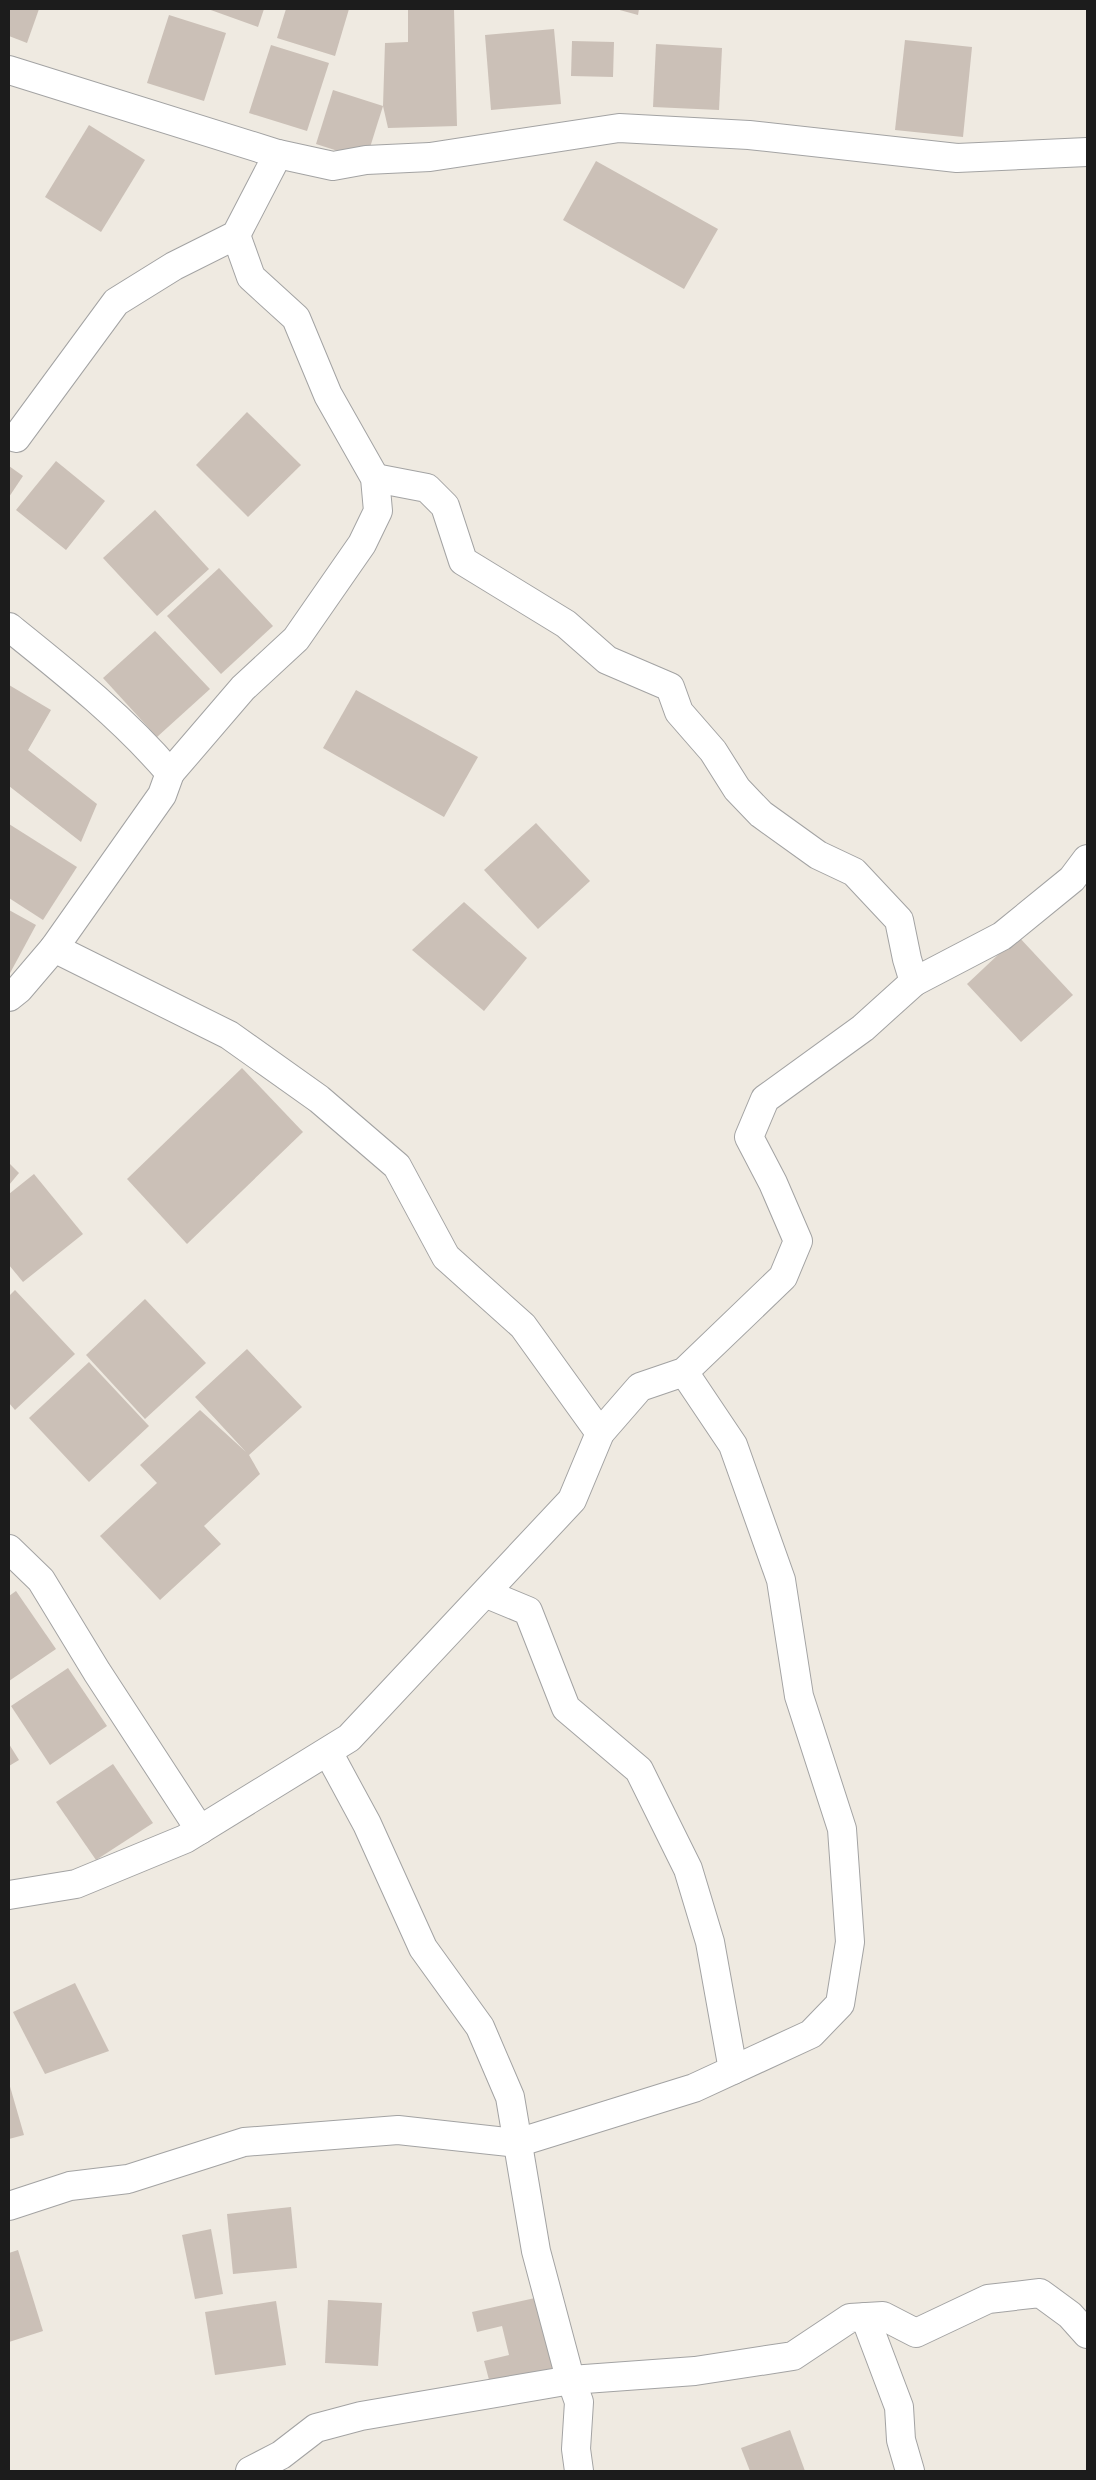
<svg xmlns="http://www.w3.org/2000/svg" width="1096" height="2480" font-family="Commissioner,sans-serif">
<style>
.building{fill:#cbc0b7}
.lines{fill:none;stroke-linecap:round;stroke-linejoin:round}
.minor-casing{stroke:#a3a3a3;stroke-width:30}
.minor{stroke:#fff;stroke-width:28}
</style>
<rect width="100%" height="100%" fill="#efeae1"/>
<g class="building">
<path d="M9,9H39L27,43L9,36Z"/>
<path d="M208,9H264L258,27Z"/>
<path d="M286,9H349L335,56L277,38Z"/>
<path d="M408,9H454L457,126L388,128L383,106L385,43L408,42Z"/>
<path d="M616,9H639L638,15Z"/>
<path d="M169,15L226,33L204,101L147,83Z"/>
<path d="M554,29L561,104L491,110L485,35Z"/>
<path d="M905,40L972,47L963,137L895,130Z"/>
<path d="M572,41L614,42L613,77L571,76Z"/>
<path d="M656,44L722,48L719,110L653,107Z"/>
<path d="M271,45L329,63L307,131L249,113Z"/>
<path d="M333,90L383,106L366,160L316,144Z"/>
<path d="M89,125L145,160L101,232L45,197Z"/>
<path d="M596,161L718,229L684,289L563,220Z"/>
<path d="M247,412L301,465L248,517L196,465Z"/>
<path d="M56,461L105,501L66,550L16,510Z"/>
<path d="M9,466L23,476L9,497Z"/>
<path d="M155,510L209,569L157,616L103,558Z"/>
<path d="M219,568L273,626L221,674L167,616Z"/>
<path d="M155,631L210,689L157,737L103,678Z"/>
<path d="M9,685L51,710L28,750L97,804L81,842L9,786Z"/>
<path d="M356,690L478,757L444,817L323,748Z"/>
<path d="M536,823L590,881L538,929L484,870Z"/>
<path d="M9,824L77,867L43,920L9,898Z"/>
<path d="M464,902L527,958L484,1011L412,950Z"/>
<path d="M9,910L36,925L9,975Z"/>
<path d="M1018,936L1073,995L1021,1042L967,984Z"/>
<path d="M242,1068L303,1132L187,1244L127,1179Z"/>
<path d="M9,1163L19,1173L9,1185Z"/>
<path d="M34,1174L83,1234L23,1282L9,1265V1194Z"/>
<path d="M15,1290L75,1354L15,1410L9,1403V1296Z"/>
<path d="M145,1299L206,1363L145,1419L86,1355Z"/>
<path d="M247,1349L302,1407L249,1455L260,1474L204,1526L221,1544L160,1600L100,1536L157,1483L140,1465L200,1410L246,1452L195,1397Z"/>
<path d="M89,1362L149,1426L89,1482L29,1418Z"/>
<path d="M16,1591L56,1649L9,1681V1596Z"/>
<path d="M68,1668L107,1726L50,1765L11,1706Z"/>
<path d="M9,1744L19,1760L9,1766Z"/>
<path d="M113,1764L153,1823L96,1860L56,1802Z"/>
<path d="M75,1983L109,2051L45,2074L13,2012Z"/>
<path d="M9,2083L24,2135L9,2139Z"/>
<path d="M291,2207L297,2268L233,2274L227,2214Z"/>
<path d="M211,2229L223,2294L195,2299L182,2235Z"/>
<path d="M18,2250L43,2331L9,2342V2253Z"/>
<path d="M535,2298L555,2377L492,2391L484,2361L509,2355L502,2326L477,2332L472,2312Z"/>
<path d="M328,2300L382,2303L378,2366L325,2363Z"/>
<path d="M276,2301L286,2365L215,2375L205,2312Z"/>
<path d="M790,2430L805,2471H750L741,2448Z"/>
</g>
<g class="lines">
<g class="minor-casing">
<g id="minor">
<path d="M9,70L278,154L333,166L366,160L430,157L619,128L749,135L957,158L1087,152"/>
<path d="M16,438L116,302L174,266L236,235L278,154"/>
<path d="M9,627C65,672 123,718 170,773L162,795L54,948L19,989L9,997"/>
<path d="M170,773L243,688L296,639L362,544L378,511L375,478L328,395L296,318L251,277L236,235"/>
<path d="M54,948L229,1035L319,1099L397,1166L446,1257L523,1326L600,1433"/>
<path d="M914,982L1002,936L1072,879L1087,859"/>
<path d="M9,1549L41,1580L97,1672L200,1830"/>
<path d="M487,1594L528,1611L566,1708L639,1770L688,1869L710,1942L733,2070"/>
<path d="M328,1752L367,1824L423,1948L480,2027L510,2097L536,2251L568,2371L579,2402L576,2449L579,2471"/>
<path d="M9,1895L76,1884L185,1839L349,1738L572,1500L600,1433L640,1387L684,1372L783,1277L798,1241L773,1183L749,1137L765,1099L863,1028L914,982L907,959L899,920L854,872L818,855L761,814L737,789L713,751L679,712L670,687L607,660L566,624L463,561L445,506L427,488L375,478"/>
<path d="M9,2206L70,2186L128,2179L244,2142L398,2130L517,2143L694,2088L811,2034L840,2004L850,1942L842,1829L799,1696L781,1580L733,1445L684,1372"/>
<path d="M865,2317L899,2407L901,2440L910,2471"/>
<path d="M250,2471L281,2455L316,2428L361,2416L571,2380L695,2371L793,2356L850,2318L883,2316L916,2333L988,2299L1040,2293L1070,2315L1087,2334"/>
</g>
</g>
<use href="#minor" class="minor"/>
</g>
<rect width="1096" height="2480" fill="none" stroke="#1c1c1c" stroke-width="20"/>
</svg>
